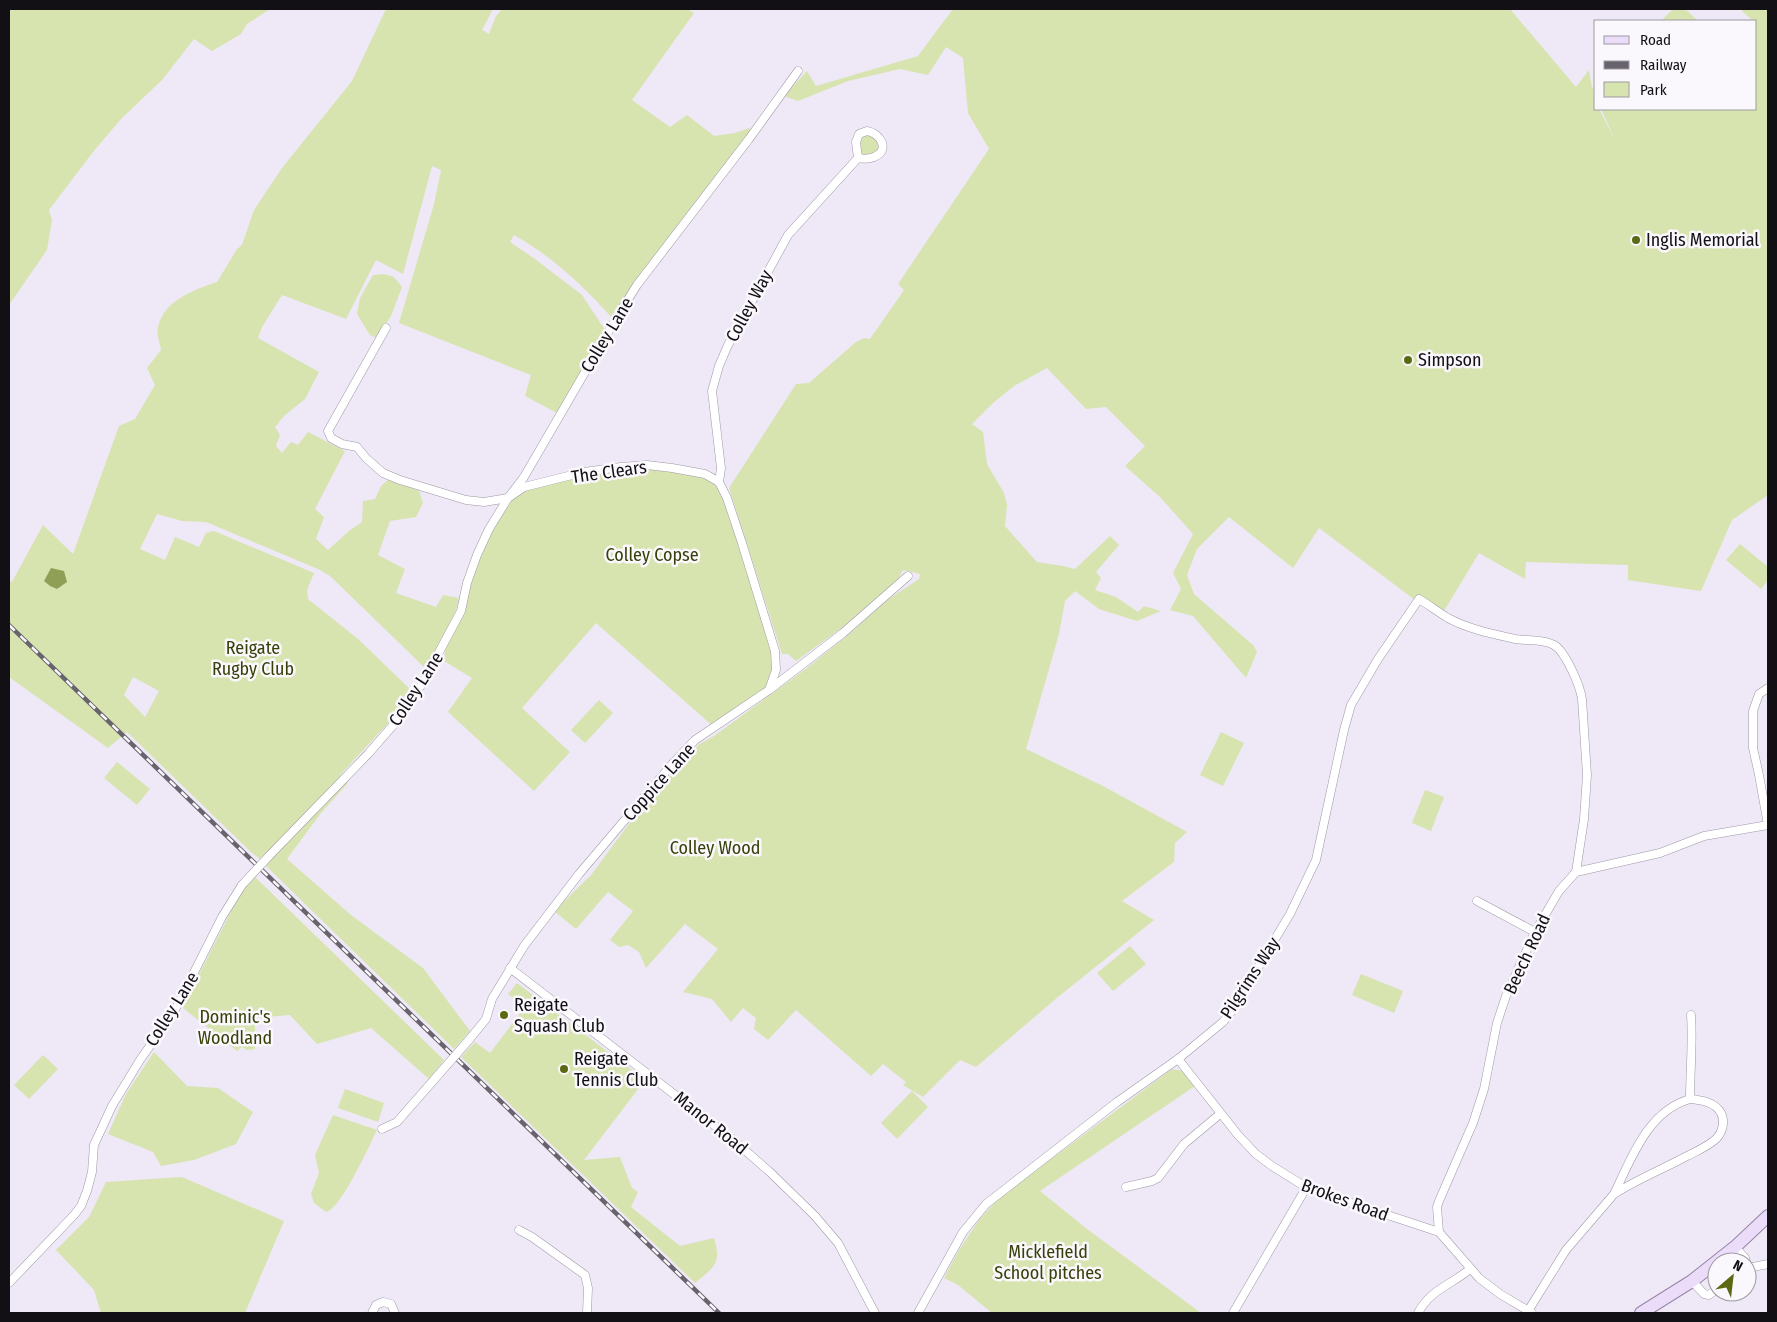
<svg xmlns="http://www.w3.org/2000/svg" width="1777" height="1322" font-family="'Fira Sans Condensed',sans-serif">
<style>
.green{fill:#d7e4b0;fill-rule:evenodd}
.water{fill:#8f9f56}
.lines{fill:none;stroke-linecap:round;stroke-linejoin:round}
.street-casing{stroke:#9e98a5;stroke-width:9}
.primary-casing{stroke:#9685a7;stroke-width:14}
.street{stroke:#fff;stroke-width:8}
.primary{stroke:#ebdcfa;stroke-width:12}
.rail-casing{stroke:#68636c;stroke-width:4.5}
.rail{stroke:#faf7fd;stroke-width:2.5;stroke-dasharray:8;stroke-linecap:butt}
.street-bridge-casing{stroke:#9e98a5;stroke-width:9;stroke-linecap:butt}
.street-bridge{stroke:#fff;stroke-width:8}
.poi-dot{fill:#5b6912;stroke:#faf7fd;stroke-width:2}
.labels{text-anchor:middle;stroke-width:5;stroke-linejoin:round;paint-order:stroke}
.poi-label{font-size:18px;fill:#131015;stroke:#faf7fd;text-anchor:start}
.street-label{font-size:18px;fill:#131015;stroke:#faf7fd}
.park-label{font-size:18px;fill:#374107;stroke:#faf7fd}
</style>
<rect width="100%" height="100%" fill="#efe8f6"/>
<g class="green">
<path d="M9,9H270L247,24L241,34L212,51L194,39L162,80L121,119L93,152L49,210L52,220L47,250L9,305Z"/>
<path d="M386,9H493L482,30L489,34L496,16L502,9H687L694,13L632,100L670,127L687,115L714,136L735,133L749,128L751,131L647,265L612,318C584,286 551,256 514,235L510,242L535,259L582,295L605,330L557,413L525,396L531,375L399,323L434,204L441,170L432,166L403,274L376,260L346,319L282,295L262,327L258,338L319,372L305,399L284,416L275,427L280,435L276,446L282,453L291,442L298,445L308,432L345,451L315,509L324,517L316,539L328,550L349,531L362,522L363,501L375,499L381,486L389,479L419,491L423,503L416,517L390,521L378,555L405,569L396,593L436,607L443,595L459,598L454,617L429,667H424L330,576L318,569L206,522L182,521L157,514L140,549L165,560L175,537L199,547L206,533L214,531L314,573L307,590L308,599L358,639L411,690L390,721L340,775L348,783L321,813L287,859L351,915L423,968L470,1031L454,1049L265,865L273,857L267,851L260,859L252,853L127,732L108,748L9,677V580L12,582L43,525L73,554L119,426L135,419L155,385L147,368L161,350C160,343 156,333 158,327C164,300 194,290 217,282L237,249L242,245L254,210L282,168L352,81ZM133,677L159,691L145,717L124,695Z"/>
<path d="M953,9H1510L1576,87L1589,70L1592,88L1596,85V97L1592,91L1596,100V109H1599L1615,140L1601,109H1756V21H1753L1740,9H1768V495L1732,520L1701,591L1628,580V565L1526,562L1525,579L1479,553L1444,611L1431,612L1319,528L1293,568L1229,517L1197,549L1187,575L1194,594L1253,645L1257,652L1246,678L1193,616L1170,610L1181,589L1173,573L1193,534L1161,498L1125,466L1145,446L1106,407L1086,409L1047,368L1014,386L993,403L972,424L983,432L987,464L1004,493L1007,505L1005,526L1037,562L1063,566L1075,569L1110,536L1119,545L1096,572L1101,578L1095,590L1116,597L1138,612L1144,606L1161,611L1137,621L1099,609L1075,591L1065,601L1059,634L1026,749L1103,786L1187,832L1175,843L1174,862L1122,901L1154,920L1058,997L976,1067L960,1060L923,1097L903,1085L906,1082L883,1064L871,1076L796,1010L768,1040L754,1029L756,1018L743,1008L731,1022L712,999L683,992L718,949L685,924L646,968L639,952L628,945L619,947L610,940L633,911L608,892L576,929L554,911L591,875L634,817L698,745L714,736L807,668L854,630L884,602L919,579L920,574L903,570L897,581L843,627L796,661L788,654H782L729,488L796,384L809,383L856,342L864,338L870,339L904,290L898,284L989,149L968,113L963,58L946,47L928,75L900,69L848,81L798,101L784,96L807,71L816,86L918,56Z"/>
<path d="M1673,9H1685L1698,21H1661Z"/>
<path d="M865,134L875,136L880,145C877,154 871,154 863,155L860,153L859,140Z"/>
<path d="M384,274L394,277L402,287L391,316L377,338L370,335L357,314L360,298L373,275Z"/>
<path d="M672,468L719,482L775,651L769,690L715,728L596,623L522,708L570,752L534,791L448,712L472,678L444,661L446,642L477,555L508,498L524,487L601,469Z"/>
<path d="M1740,544L1768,567V580L1761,589L1726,560Z"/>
<path d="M599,700L613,713L585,743L571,730Z"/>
<path d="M1221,732L1244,743L1223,786L1200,775Z"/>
<path d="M117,762L150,789L137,805L104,778Z"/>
<path d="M1425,790L1444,797L1431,831L1412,823Z"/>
<path d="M254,876L444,1060L429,1079L371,1028L317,1044L290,1015L255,1018V1049L247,1050L242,1047L237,1051L183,1008L196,980L244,886Z"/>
<path d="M1130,946L1146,964L1113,991L1097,973Z"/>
<path d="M1361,974L1403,991L1394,1013L1352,995Z"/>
<path d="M517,983L645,1080L584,1160L620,1157L632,1188L638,1192L631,1207L680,1246L714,1238C722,1264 714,1267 695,1283L461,1057L475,1042L490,1053L525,1007L508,994Z"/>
<path d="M154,1052L187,1086L218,1088L253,1112L236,1144L194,1160L161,1166L153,1152L108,1134L126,1094Z"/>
<path d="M43,1055L58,1069L29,1099L14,1085Z"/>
<path d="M1172,1069L1183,1071L1195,1086L1040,1191L1087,1229L1201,1313H992L958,1285L944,1278L959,1250L979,1220L999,1198Z"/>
<path d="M345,1089L384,1103L378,1122L338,1108Z"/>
<path d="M912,1091L928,1107L897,1139L881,1123Z"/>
<path d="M333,1115L377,1130C369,1146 341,1209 326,1212L314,1203L311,1194L319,1173L315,1155Z"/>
<path d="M182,1177L284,1221L245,1313H101L94,1290L56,1250L89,1217L106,1182Z"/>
</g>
<path class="water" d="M51,568L64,571L67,582L57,589L50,586L44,581Z"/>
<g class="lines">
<g class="street-casing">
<g id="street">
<path d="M386,328L328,431L331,438L342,444L357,447L366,458L383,473L400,480L466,500L484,502L508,498L524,487L584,472L621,467L647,465L672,468L705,474L719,482L727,498L742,543L775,651L776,670L769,690"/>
<path d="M719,482L721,468L712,391L719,366L728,345L788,235L858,158C863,159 869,159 874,157C891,150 880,133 867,131L859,134L856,142L858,158"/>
<path d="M1768,825L1759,775L1753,748V711L1759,694L1768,688"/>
<path d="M268,857L368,754L395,723L422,684L461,611L467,583L477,555L489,529L508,498L524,477L617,317L637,285L749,139L798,71"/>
<path d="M1477,901L1535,932"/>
<path d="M510,968L731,1138L771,1173L815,1216L838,1243L875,1313"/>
<path d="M468,1041L486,1019L492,999L524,946L579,874L674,762L695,740L769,690L843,633L908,576"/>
<path d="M1178,1059L1238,1135L1256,1154L1272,1166L1309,1189L1439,1232L1479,1278L1500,1294L1532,1313"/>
<path d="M1690,1099C1701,1100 1715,1102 1721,1113C1725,1121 1723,1131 1717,1138C1709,1146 1697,1151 1687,1156C1663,1169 1638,1179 1614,1194C1632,1157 1648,1111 1690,1099Z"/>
<path d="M1690,1099C1690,1071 1693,1043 1691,1015"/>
<path d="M382,1129L397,1122L439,1074"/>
<path d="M1126,1187L1152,1181L1158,1178L1184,1144L1220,1114"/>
<path d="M519,1230L532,1237L585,1275L588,1288L587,1313"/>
<path d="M1439,1232L1437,1207L1439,1201L1473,1123L1484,1089L1497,1023L1506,996L1535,932L1559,891L1576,872L1660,853L1704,836L1768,825"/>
<path d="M1735,1247L1745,1258L1748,1268L1768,1264"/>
<path d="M1692,1281L1704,1294L1709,1295L1717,1289"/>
<path d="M9,1283L74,1215L81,1206L87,1191L92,1172L94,1145L112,1106L140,1060L174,1012L222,917L242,885"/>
<path d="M1528,1311L1566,1250L1614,1194"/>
<path d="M372,1313L376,1305L383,1302L391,1304L395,1313"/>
<path d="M918,1313L963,1232L986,1204L1117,1102L1178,1059L1223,1022L1232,1011L1290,914L1316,860L1344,730L1351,705L1378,659L1419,599C1429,605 1438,612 1448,618C1468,629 1493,634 1515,639C1527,641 1543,639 1554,645C1566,652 1580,686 1582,699L1587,775L1584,819L1576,872"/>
<path d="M1233,1313L1306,1188"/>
<path d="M1418,1313C1431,1289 1451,1285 1470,1269"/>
</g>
</g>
<g class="primary-casing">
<path id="primary" d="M1641,1313L1692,1281L1735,1247L1768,1216"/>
</g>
<use href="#street" class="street"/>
<use href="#primary" class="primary"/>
<g class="rail-casing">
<path id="rail" d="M9,625L719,1313"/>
</g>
<use href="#rail" class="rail"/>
<g class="street-bridge-casing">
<g id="street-bridge">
<path d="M242,885L268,857"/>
<path d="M439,1074L468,1041"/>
</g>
</g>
<use href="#street-bridge" class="street-bridge"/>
</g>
<g class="poi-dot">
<circle cx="1636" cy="240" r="5"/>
<circle cx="1408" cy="360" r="5"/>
<circle cx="504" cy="1015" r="5"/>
<circle cx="564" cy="1069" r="5"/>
</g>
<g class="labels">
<g class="poi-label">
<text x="1646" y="246">Inglis Memorial</text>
<text x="1418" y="366">Simpson</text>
<text x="514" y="1011">Reigate<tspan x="514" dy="21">Squash Club</tspan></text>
<text x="574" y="1065">Reigate<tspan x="574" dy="21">Tennis Club</tspan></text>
</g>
<g class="street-label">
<text transform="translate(749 306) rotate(-62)" y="6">Colley Way</text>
<text transform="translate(607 335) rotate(-59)" y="6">Colley Lane</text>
<text transform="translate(609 472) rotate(-8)" y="6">The Clears</text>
<text transform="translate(416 689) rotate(-57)" y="6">Colley Lane</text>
<text transform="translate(659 782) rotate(-48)" y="6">Coppice Lane</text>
<text transform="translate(1527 954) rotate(-65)" y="6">Beech Road</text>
<text transform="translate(1250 978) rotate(-57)" y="6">Pilgrims Way</text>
<text transform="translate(172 1009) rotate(-58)" y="6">Colley Lane</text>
<text transform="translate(711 1123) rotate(39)" y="6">Manor Road</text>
<text transform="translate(1345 1200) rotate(20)" y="6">Brokes Road</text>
</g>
<g class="park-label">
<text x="652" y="561">Colley Copse</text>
<text x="253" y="654">Reigate<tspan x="253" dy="21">Rugby Club</tspan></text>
<text x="715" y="854">Colley Wood</text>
<text x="235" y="1023">Dominic's<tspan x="235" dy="21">Woodland</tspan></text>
<text x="1048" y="1258">Micklefield<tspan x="1048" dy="21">School pitches</tspan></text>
</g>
</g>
<rect width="1777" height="1322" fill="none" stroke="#131015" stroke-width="20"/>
<rect x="1594" y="20" width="162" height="90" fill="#faf7fd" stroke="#9e9ba0"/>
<rect x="1604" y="36" width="25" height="8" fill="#ebdcfa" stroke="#9e9ba0"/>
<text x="1640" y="45" font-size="15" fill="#131015">Road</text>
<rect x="1604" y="61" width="25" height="8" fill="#68636c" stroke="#9e9ba0"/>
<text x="1640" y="70" font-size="15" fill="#131015">Railway</text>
<rect x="1604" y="82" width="25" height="15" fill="#d7e4b0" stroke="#9e9ba0"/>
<text x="1640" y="95" font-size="15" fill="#131015">Park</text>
<g transform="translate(1732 1277) rotate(28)"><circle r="24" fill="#faf7fd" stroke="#9e9ba0"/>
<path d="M0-4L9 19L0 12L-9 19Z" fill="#5b6912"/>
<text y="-8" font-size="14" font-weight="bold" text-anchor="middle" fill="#131015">N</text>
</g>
</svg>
